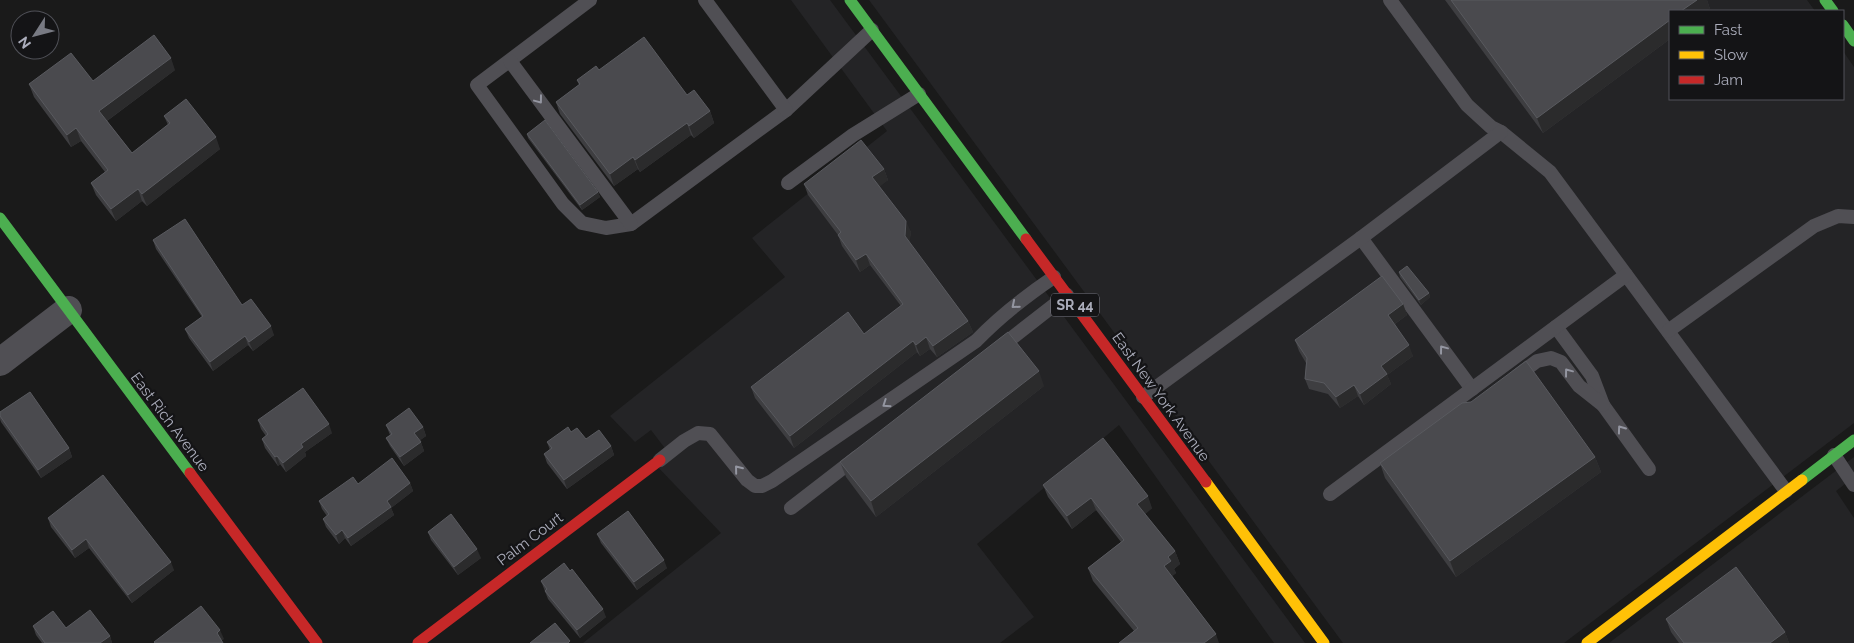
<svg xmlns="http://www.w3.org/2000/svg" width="1854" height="643" font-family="Raleway,sans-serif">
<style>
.built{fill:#242426}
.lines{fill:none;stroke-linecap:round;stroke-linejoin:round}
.lane{stroke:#504f54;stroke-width:14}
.street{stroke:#504f54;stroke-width:28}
.fast{stroke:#4caf50;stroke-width:11}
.slow{stroke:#ffc107;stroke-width:11}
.jam{stroke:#c62828;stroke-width:11}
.wall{fill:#3e3e41}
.shaded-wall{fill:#2b2b2c}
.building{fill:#4a4a4e;stroke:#595a5f}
.oneway{stroke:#9496a1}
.labels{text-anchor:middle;stroke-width:4.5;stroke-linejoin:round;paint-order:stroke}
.shield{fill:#141416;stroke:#7e7f8a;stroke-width:1}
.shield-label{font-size:14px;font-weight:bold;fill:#abadbb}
.street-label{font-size:15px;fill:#abadbb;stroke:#141416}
</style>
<rect width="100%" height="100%" fill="#1a1a1a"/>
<g class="built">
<path d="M791,0H830L1305,643H1274L1119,425L977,544L1034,617L1000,643H583L721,533L653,462L667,451L651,430L635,442L610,416L785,277L752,238L887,131Z"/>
<path d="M869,0H1807L1815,11H1670V99H1843V51L1854,67V423L1564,643H1343Z"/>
<path d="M1854,457V477L1836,491L1854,518V643H1609Z"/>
</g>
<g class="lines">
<g class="lane">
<path d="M590,0L477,85L563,204L582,223L606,228L631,224L786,110L872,30"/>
<path d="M705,0L786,110"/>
<path d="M1390,0L1467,105L1491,127L1501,132L1550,172L1786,491"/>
<path d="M510,61L631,224"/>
<path d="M788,183L853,135L919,94"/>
<path d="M1361,238L1472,389"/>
<path d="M1556,327L1592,376L1603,405L1649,469"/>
<path d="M1668,331L1814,226L1838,216L1854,217"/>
<path d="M999,348L1067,295"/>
<path d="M1517,376L1537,361L1551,358L1561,362L1579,386L1603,405"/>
<path d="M1143,397L1361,238L1501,132"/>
<path d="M1834,455L1854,485"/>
<path d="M660,460L684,441L698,433L710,434L747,480L755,486H762L772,481L976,341C1000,316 1026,296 1054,277"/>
<path d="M1330,494L1626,275"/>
<path d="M791,508L857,457"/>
</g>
<path class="street" d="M0,362L68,310"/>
<g class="fast">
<path d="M850,0L1026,239"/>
<path d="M1825,0L1833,11"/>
<path d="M1843,25L1854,41"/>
<path d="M0,218L190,473"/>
<path d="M1802,480L1854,440"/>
</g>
<g class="slow">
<path d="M1206,482L1324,643"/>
<path d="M1587,643L1802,480"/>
</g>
<g class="jam">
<path d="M1026,239L1206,482"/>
<path d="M190,473L317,643"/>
<path d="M418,643L660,460"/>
</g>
</g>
<g class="wall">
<path d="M1445,0H1707L1710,9L1670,11V39L1543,133Z"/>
<path d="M175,70L107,121L132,153L168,125L164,116L220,149L147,206L142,201L116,221L96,195L91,183L105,172L81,141L71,147L34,97L29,84L93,81Z"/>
<path d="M599,70L687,95L710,111L714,123L694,138L691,135L640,172L638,169L614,186L560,114L556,102L579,85L577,80Z"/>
<path d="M527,134L598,192L600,197L582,210L528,138Z"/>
<path d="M884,169L888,180L879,186L911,232L909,242L968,321L973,332L937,357L930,349L920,356L917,352L794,448L755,398L751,387L864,334L901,306L870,265L860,272L842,246L838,235L808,195L804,184Z"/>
<path d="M153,240L242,305L274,335L253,351L248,345L213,371L189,338L185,329L202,317L156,249Z"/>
<path d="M1399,272L1429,293L1430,297L1421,305L1400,277Z"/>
<path d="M1403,304L1407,315L1395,324L1413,356L1387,375L1391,384L1364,405L1358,396L1340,408L1328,394L1309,389L1305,379L1306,363L1299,351L1295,340Z"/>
<path d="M1044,386L876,517L846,477L840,462Z"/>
<path d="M0,412L69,448L72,457L41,478L1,422L0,419Z"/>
<path d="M258,420L332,433L305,452L306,456L286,472L280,464L278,466L265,448L262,439L266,436L261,429Z"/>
<path d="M386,425L423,427L426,436L420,440L424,451L404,466L390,446L386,438L390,435Z"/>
<path d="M571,432L586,439L611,446L614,455L567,489L547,463L544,454L550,450L547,442Z"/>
<path d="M1595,457L1601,472L1456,577L1385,478L1380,463Z"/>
<path d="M410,483L413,491L391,508L394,515L351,546L345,538L339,544L326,527L323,519L327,516L322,509L319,501L358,484Z"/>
<path d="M1043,485L1152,508L1145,514L1175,551L1180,564L1174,569L1176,573L1172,576L1216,634L1134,631L1093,581L1088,568L1121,542L1096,510L1072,529L1048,497Z"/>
<path d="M48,518L174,570L132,603L89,548L75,558L51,527Z"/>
<path d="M428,532L481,558L458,575L431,540Z"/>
<path d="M597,534L667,568L637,590L601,543Z"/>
<path d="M541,581L606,617L580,638L548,599Z"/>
<path d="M1666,619L1785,632L1789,643H1679L1671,632Z"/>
<path d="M33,626L66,628L110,636L112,643H42L36,635Z"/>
</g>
<g class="shaded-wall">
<path d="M1697,0H1707L1710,9L1707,11H1681Z"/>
<path d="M1670,20V39L1543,133L1537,118Z"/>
<path d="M171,58L175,70L104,123L99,111Z"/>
<path d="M710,111L714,123L694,138L689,126Z"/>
<path d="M687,123L691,135L640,172L635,160Z"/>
<path d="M76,128L81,141L71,147L67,135Z"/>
<path d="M216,137L220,149L147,206L142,194Z"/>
<path d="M633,157L638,169L614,186L610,174Z"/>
<path d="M884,169L888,180L877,189L872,177Z"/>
<path d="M138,189L142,201L116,221L111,209Z"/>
<path d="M598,192L600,197L582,210L580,205Z"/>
<path d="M906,221L911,232L909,247L905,236Z"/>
<path d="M866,254L870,265L860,272L856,260Z"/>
<path d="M1429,293L1430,297L1421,305L1419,300Z"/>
<path d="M1403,304L1407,315L1392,326L1388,315Z"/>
<path d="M968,321L973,332L937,357L933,346Z"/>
<path d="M271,326L274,335L253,351L249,342Z"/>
<path d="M245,336L248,345L213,371L210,362Z"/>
<path d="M926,337L930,349L920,356L916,345Z"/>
<path d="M913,341L917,352L794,448L790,436Z"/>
<path d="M1409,345L1413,356L1387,375L1391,384L1364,405L1360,394L1381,366Z"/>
<path d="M1039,371L1044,386L876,517L871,501Z"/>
<path d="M1354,385L1358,396L1340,408L1336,397Z"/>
<path d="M329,424L332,433L305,452L306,456L286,472L283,463L301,444Z"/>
<path d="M423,427L426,436L418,442L414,433Z"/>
<path d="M421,442L424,451L404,466L400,457Z"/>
<path d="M611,446L614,455L567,489L564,480Z"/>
<path d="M69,448L72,457L41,478L38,470Z"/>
<path d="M277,456L280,464L278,466L275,457Z"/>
<path d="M1595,457L1601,472L1456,577L1450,561Z"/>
<path d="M410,483L413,491L391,508L394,515L351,546L348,538L387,501Z"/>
<path d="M1148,496L1152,508L1142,517L1137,504Z"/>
<path d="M1091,498L1096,510L1072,529L1067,516Z"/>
<path d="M342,530L345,538L339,544L336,535Z"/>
<path d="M86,539L89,548L75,558L72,550Z"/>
<path d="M477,549L481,558L458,575L454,567Z"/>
<path d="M1175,551L1180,564L1174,569L1176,573L1169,579L1164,566L1168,557Z"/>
<path d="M664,560L667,568L637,590L634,582Z"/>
<path d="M171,562L174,570L132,603L128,595Z"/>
<path d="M603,609L606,617L580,638L577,630Z"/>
<path d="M220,630L224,639L220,642L217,633Z"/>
<path d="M1785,632L1789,643H1770Z"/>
<path d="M1216,634L1219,643H1204Z"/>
<path d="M110,636L112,643H100Z"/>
</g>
<g class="building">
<path d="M1451,0H1697L1681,11H1670V20L1537,118Z"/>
<path d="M154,35L171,58L99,111L132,153L170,123L164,116L186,99L216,137L142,194L138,189L111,209L91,183L108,170L76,128L67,135L29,84L71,53L93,81Z"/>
<path d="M644,37L687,95L694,90L710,111L689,126L687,123L635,160L633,157L610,174L556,102L580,84L577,80L596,66L599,70Z"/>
<path d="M545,120L598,192L580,205L527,134Z"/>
<path d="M861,140L884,169L872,177L906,221L905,236L968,321L933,346L926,337L916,345L913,341L790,436L751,387L848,312L864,334L903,304L866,254L856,260L838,235L841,232L804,184Z"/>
<path d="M185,219L242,305L251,299L271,326L249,342L245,336L210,362L185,329L203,316L153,240Z"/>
<path d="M1407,266L1429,293L1419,300L1399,272Z"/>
<path d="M1382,276L1403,304L1388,315L1409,345L1381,366L1387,374L1360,394L1354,385L1336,397L1324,383L1305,379L1307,358L1295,340Z"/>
<path d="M1008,332L1039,371L871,501L840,462Z"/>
<path d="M1526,361L1595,457L1450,561L1380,463L1462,403L1471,402Z"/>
<path d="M303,388L329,424L301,444L303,447L283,463L277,456L275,457L262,439L268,434L258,420Z"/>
<path d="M30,392L69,448L38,470L0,416V412Z"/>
<path d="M409,408L423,427L414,433L421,442L400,457L386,438L392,434L386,425Z"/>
<path d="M568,427L571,432L577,428L586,439L599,430L611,446L564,480L544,454L552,448L547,442Z"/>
<path d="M1103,438L1148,496L1137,504L1175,551L1168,557L1171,561L1164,566L1216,634L1204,643H1119L1138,628L1088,568L1124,540L1091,498L1067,516L1043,485Z"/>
<path d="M392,458L410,483L387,501L391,507L348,538L342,530L336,535L323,519L329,514L319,501L353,477L358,484Z"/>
<path d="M103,475L171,562L128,595L86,539L72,550L48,518Z"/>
<path d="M628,511L664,560L634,582L597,534Z"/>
<path d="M451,514L477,549L454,567L428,532Z"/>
<path d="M564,563L570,571L572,569L603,609L577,630L545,591L547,589L541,581Z"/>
<path d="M1736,567L1785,632L1770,643H1684L1666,619Z"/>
<path d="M201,606L220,630L217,633L223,643H155L154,642Z"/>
<path d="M90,610L110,636L100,643H45L33,626L53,611L66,628Z"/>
<path d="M555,623L570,641L568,643H530Z"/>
</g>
<defs><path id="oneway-chevron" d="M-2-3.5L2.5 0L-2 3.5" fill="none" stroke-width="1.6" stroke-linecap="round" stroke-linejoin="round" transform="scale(1.25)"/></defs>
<g class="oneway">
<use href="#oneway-chevron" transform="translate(539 100) rotate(53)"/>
<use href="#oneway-chevron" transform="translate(1015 305) rotate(140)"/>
<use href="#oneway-chevron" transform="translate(1443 349) rotate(-127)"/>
<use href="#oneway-chevron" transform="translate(1568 372) rotate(-127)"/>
<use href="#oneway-chevron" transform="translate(886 404) rotate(146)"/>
<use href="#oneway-chevron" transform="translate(1621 429) rotate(-126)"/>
<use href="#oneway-chevron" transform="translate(738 469) rotate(-129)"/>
</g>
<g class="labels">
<rect class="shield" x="1051" y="293.5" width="48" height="23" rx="4"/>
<g class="shield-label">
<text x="1075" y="310">SR 44</text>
</g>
<g class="street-label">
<text transform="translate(1161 397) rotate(54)" y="5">East New York Avenue</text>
<text transform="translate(170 422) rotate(53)" y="5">East Rich Avenue</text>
<text transform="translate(530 539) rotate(-37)" y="5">Palm Court</text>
</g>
</g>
<rect x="1669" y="10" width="175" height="90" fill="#141416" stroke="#505158"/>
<rect x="1679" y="26" width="25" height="8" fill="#4caf50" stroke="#505158"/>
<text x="1714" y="35" font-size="15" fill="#abadbb">Fast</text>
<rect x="1679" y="51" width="25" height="8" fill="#ffc107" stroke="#505158"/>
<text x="1714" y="60" font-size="15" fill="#abadbb">Slow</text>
<rect x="1679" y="76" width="25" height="8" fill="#c62828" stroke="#505158"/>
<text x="1714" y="85" font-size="15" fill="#abadbb">Jam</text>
<g transform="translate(35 35) rotate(234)"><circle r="24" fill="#141416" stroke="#505158"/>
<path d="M0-4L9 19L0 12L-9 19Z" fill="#787a83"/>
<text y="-8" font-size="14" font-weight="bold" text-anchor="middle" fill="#abadbb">N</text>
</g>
</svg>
